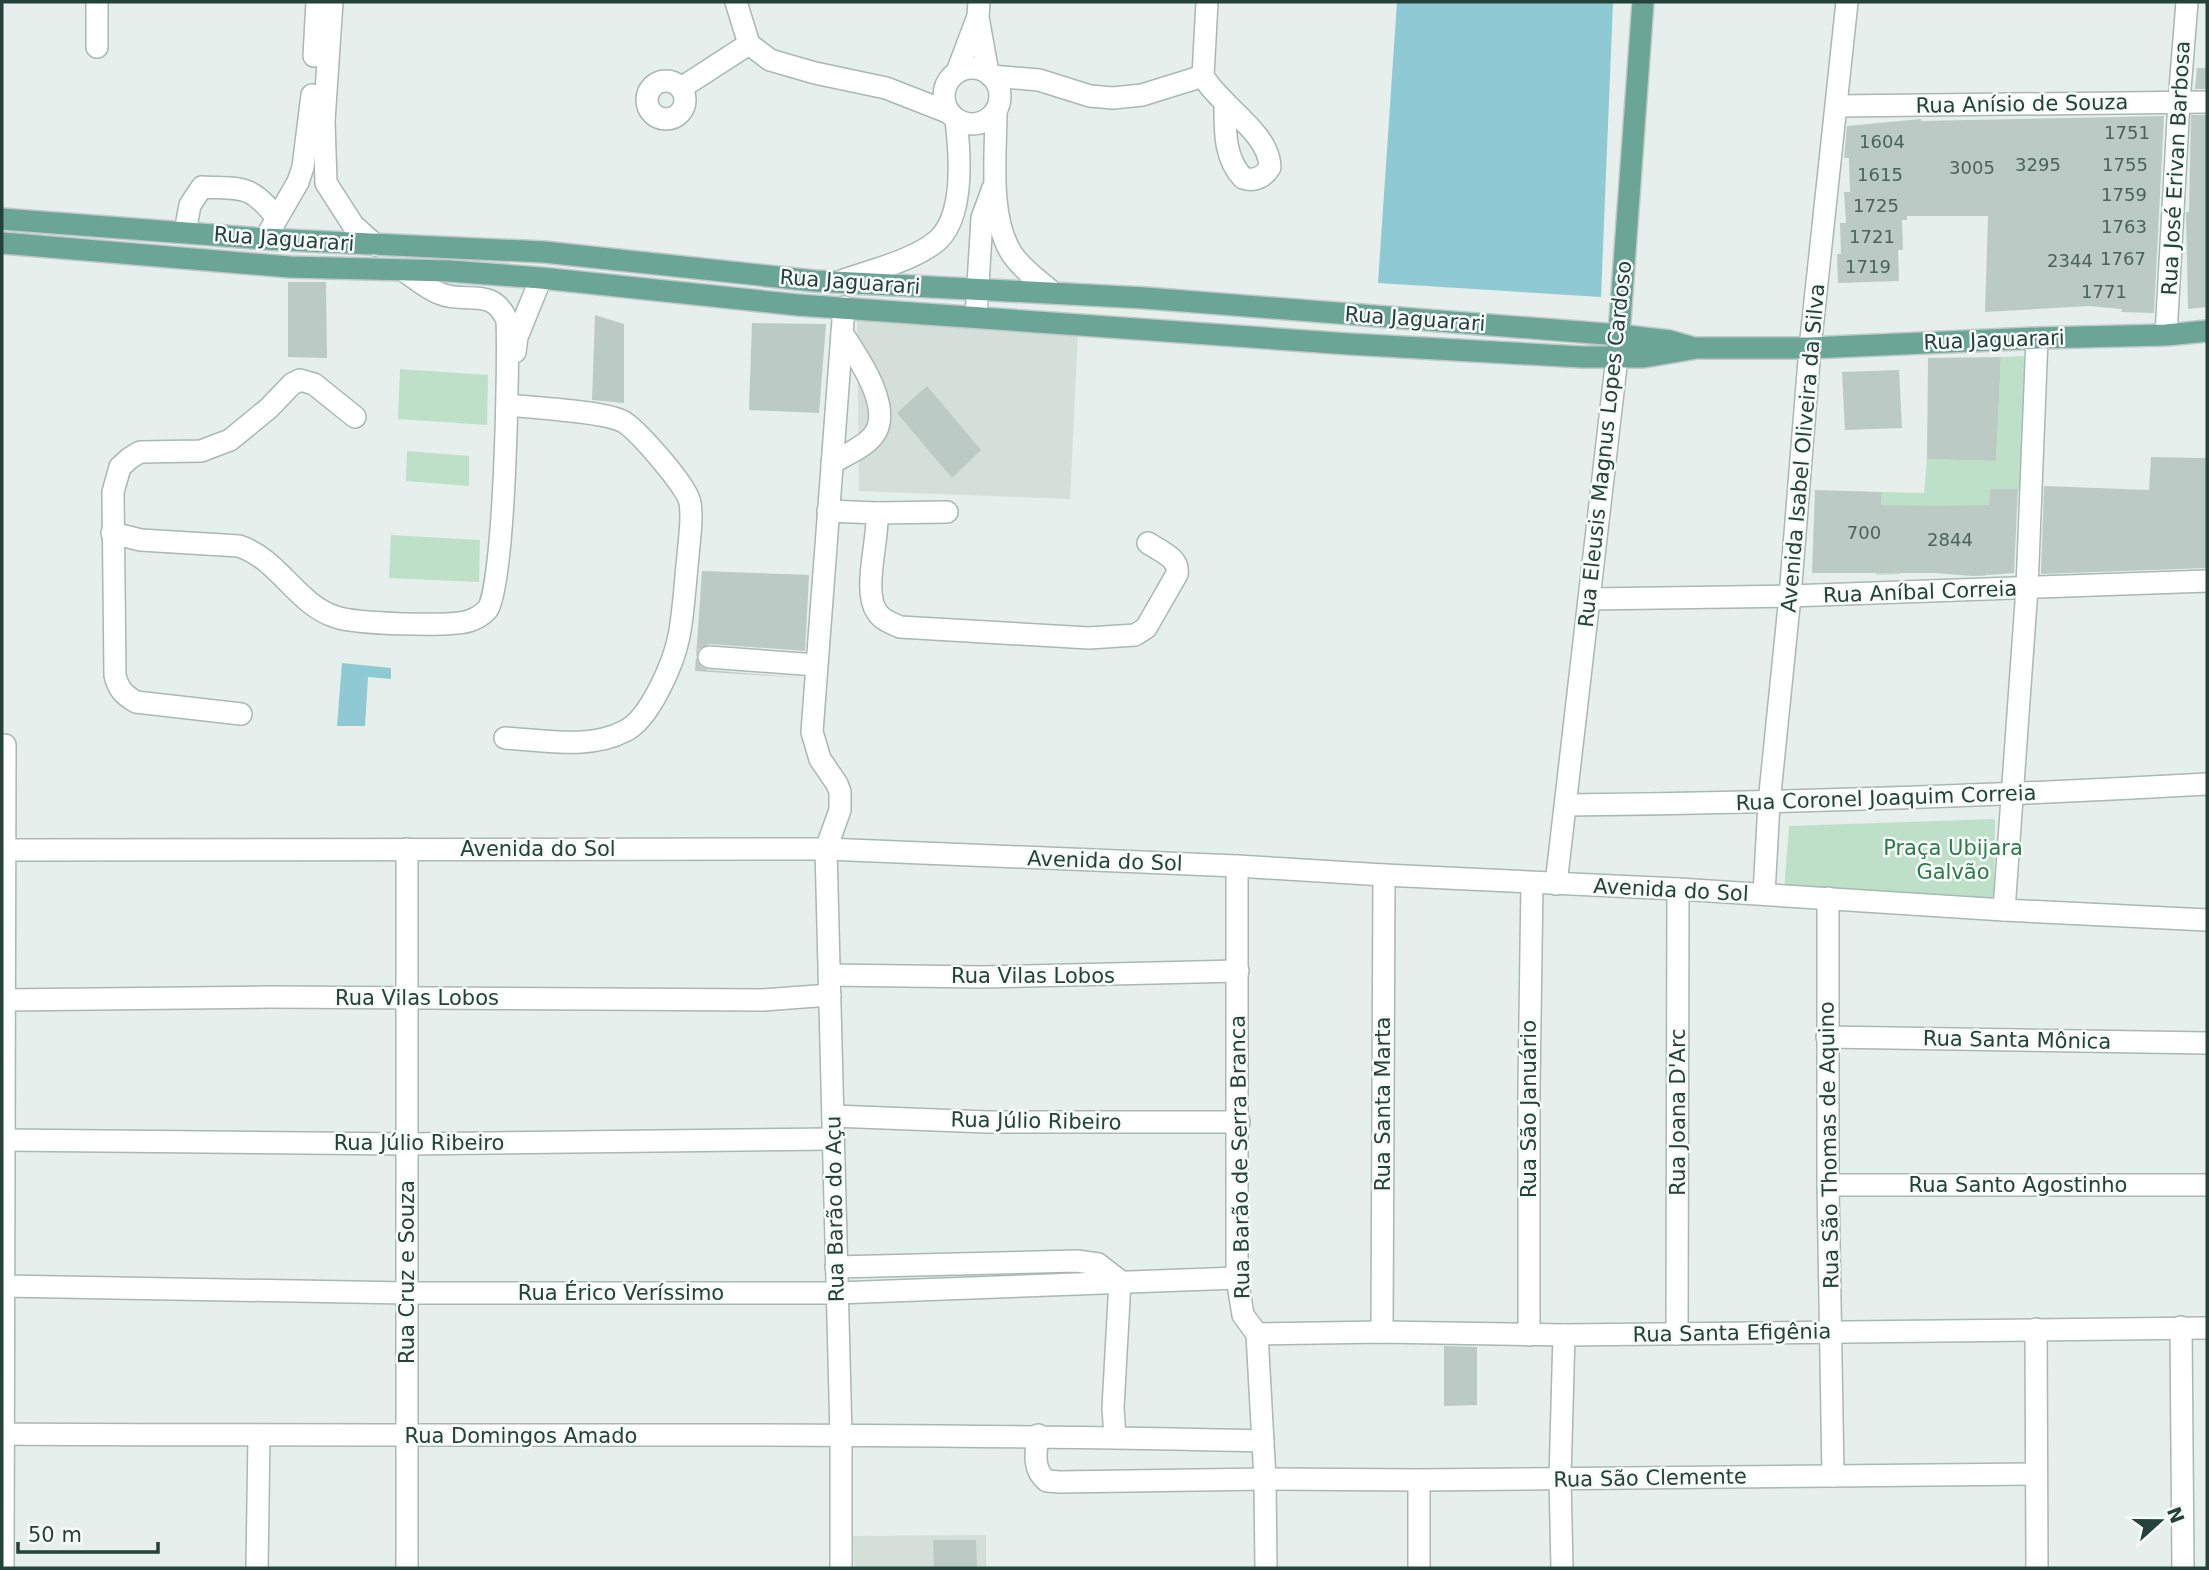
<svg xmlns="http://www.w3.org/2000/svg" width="2209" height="1570" font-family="'DejaVu Sans',sans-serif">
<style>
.built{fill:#d4dfda}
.green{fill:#bfe0c8}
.water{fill:#8ec9d4}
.building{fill:#bbcac4}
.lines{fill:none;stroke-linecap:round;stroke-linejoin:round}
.minor-casing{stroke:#a8b8b2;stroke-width:24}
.major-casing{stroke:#c2cac8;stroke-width:24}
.minor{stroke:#fff;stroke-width:21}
.major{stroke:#6aa596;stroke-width:21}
.labels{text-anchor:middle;stroke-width:5;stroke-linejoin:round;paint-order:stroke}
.number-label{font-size:18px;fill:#4a645c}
.street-label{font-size:21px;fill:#24423a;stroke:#f7fbf9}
.park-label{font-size:21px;fill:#2d7a4b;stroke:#f7fbf9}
</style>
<rect width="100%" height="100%" fill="#e6efeb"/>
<g class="built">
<path d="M857,318L1078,332L1070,499L859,491Z"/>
<path d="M986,1535V1568H854L853,1536Z"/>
</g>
<g class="green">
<path d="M2029,356L2026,572L2016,573L2022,490L1991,489L1985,576L1961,575L1967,506H1903L1900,574L1876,575L1882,492L1924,493L1927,459L1996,461L2001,357Z"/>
<path d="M400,369L488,375L487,425L398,419Z"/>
<path d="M407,451L469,456V486L406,481Z"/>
<path d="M391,535L480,540L479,582L389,578Z"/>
<path d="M1995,819L1994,904L1784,892L1789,826Z"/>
</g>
<g class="water">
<path d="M1397,2H1613L1601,297L1378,283Z"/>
<path d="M342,663L391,668V679L368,677L365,726H337Z"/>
</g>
<g class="building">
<path d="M2197,68H2207V89H2195Z"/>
<path d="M2191,115H2207V307L2188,309L2186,212H2189Z"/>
<path d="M2164,116L2154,313L2121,312L2122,309L2088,306L1985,312L1988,216H1907V220H1902L1903,250H1898L1899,281L1838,283L1837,254H1841L1840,223H1846L1844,192H1850L1849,158H1844L1847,126L1921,119V121Z"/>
<path d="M288,282H326L327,358L288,357Z"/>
<path d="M595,315L624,324V403L592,400Z"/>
<path d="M752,323L826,324L819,413L749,410Z"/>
<path d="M2001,357L1996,461L1927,459L1928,358Z"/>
<path d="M1899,370L1902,428L1845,430L1842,372Z"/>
<path d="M927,386L981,450L952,478L897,413Z"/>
<path d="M2151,457L2207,458V568L2041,574L2044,486L2149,490Z"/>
<path d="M1990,489H2018L2014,573L1973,576L1935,573H1812L1815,490L1882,492L1881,505L1938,506L1989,505Z"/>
<path d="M702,571L809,575L805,651L709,644L699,649L696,657L701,667L708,670L803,678L695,671Z"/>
<path d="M1444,1346L1477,1347V1405L1444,1406Z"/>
<path d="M933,1540H976L977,1568H934Z"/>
</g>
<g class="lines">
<g class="minor-casing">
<g id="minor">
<path d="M97,2V47"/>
<path d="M332,2L324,121L326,183L353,225L375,245"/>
<path d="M736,2L749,44L770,60L815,73L886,88L950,113"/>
<path d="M979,2L978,17L988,73"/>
<path d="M1207,2L1203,76C1220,106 1269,132 1270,167C1264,177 1255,182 1243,178C1224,158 1225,130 1225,104"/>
<path d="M314,56L317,2"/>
<circle cx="972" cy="96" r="28"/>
<path d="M957,72L977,19"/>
<path d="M991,76L1039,80L1090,96L1113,98L1142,95L1203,76"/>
<circle cx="666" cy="100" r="19"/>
<path d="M681,88L749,44"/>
<path d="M1837,106L2207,102"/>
<path d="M996,112C996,154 988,217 1012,254C1022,269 1038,280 1052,292"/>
<path d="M185,232L190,205L202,187C243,189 250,184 277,218"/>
<path d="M265,239L298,182L303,167L312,95"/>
<path d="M838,282C868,271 914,261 938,240C965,215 960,153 956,120"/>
<path d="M976,317L982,218L993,188"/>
<path d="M2166,335L2179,102L2187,2"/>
<path d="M515,352L517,337L541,278"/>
<path d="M832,463C845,455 863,448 873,436C895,409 857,356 842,333"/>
<path d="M828,511L877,513C879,539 862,591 877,612C882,620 891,623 900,627L1089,638L1135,635L1146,628L1177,574C1180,558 1160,551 1148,543"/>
<path d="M877,513L947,512"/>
<path d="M112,533L141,540L239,546C279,559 297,605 336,617C357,624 449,627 469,621C475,619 482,615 487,610C505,590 509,359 507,320C492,286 467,304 441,294C428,290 415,278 403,270"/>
<path d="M1590,599L1790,596L2207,581"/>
<path d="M709,657L816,665"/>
<path d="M241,714L136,702C124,695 118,689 115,675L113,492L120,467L130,458L140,452L201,451L230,440L269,408L292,384L300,380L314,384L355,417"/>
<path d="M505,738C544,740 589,750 625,731C650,719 674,662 679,636C684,610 685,583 688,556C689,540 693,520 690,503C688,487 638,431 624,422C605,411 533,408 508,405"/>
<path d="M1566,805C1780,803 1993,796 2207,784"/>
<path d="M407,849V1568"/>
<path d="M2,850L826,849L1237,866L1384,875L1678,889L2004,910L2207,920"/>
<path d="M1237,866V1278L1243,1315L1257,1334L1265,1479L1266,1568"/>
<path d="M1556,884L1617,357"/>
<path d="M1764,894L1769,803L1790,596L1810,348L1847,2"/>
<path d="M1828,898V1185L1833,1476"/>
<path d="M2004,910L2027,588L2037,338"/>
<path d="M829,975L981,977L1238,971"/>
<path d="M4,1000L270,997L763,1000L830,995"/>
<path d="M1827,1037L2207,1043"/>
<path d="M833,1116L987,1122H1239"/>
<path d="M4,1140L407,1144L833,1139"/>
<path d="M1828,1185H2207"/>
<path d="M836,1267L1077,1261L1098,1264L1120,1281"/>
<path d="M4,1286L407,1293H837L1237,1278"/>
<path d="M2181,1327L2183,1568"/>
<path d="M2036,1329L2037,1568"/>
<path d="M1382,1332L1384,875"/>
<path d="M1257,1334L1382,1332L1564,1335L2207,1328"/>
<path d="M1677,1334L1678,889"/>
<path d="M1529,1335V1087L1532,883"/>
<path d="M3,1434C423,1437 843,1431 1263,1441"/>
<path d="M1038,1435C1036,1452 1032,1470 1047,1481L1060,1482L1265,1479L1419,1480L2035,1474"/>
<path d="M1115,1437L1113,1408L1120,1281"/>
<path d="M3,1568L5,745"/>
<path d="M257,1568L259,1436"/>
<path d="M841,1568V1436L826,849L840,810V792L837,784L820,759L812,732L844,307"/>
<path d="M1419,1568V1480"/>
<path d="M1562,1568L1560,1478L1564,1335"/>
</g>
</g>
<g class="major-casing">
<g id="major">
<path d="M2,219L265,239L544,252L815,281L1145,298L1619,335L1670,341L1691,347"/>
<path d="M2,243L290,267L449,271L541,278L798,305L1349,344L1582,357H1644L1697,348H1810L2037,338L2166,335L2207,331"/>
<path d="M1618,348L1643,2"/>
</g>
</g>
<use href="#minor" class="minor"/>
<use href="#major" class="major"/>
</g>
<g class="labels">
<g class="number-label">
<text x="2127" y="139">1751</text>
<text x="1882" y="148">1604</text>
<text x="2038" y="171">3295</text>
<text x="2125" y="171">1755</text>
<text x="1972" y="174">3005</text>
<text x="1880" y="181">1615</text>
<text x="2124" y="201">1759</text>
<text x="1876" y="212">1725</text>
<text x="2124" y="233">1763</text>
<text x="1872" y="243">1721</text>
<text x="2123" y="265">1767</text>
<text x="2070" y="267">2344</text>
<text x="1868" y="273">1719</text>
<text x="2104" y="298">1771</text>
<text x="1864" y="539">700</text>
<text x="1950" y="546">2844</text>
</g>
<g class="street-label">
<text transform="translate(2022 104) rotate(-1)" y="7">Rua Anísio de Souza</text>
<text transform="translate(2176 168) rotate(-87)" y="7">Rua José Erivan Barbosa</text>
<text transform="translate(284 239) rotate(4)" y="7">Rua Jaguarari</text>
<text transform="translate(850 282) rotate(4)" y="7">Rua Jaguarari</text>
<text transform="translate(1415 319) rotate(4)" y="7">Rua Jaguarari</text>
<text transform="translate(1994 340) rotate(-2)" y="7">Rua Jaguarari</text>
<text transform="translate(1605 444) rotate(-84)" y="7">Rua Eleusis Magnus Lopes Cardoso</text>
<text transform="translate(1803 448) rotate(-85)" y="7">Avenida Isabel Oliveira da Silva</text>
<text transform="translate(1920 592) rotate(-2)" y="7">Rua Aníbal Correia</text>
<text transform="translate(1886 798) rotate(-2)" y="7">Rua Coronel Joaquim Correia</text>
<text x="538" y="856">Avenida do Sol</text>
<text transform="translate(1105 861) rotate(2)" y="7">Avenida do Sol</text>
<text transform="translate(1671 890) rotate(3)" y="7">Avenida do Sol</text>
<text x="1033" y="983">Rua Vilas Lobos</text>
<text x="417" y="1005">Rua Vilas Lobos</text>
<text transform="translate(2017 1040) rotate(1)" y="7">Rua Santa Mônica</text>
<text transform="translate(1383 1104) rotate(-90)" y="7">Rua Santa Marta</text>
<text transform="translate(1529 1109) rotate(-90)" y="7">Rua São Januário</text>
<text transform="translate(1678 1112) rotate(-90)" y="7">Rua Joana D'Arc</text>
<text transform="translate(1036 1121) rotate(1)" y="7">Rua Júlio Ribeiro</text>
<text x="419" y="1150">Rua Júlio Ribeiro</text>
<text transform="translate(1829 1145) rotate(-91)" y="7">Rua São Thomas de Aquino</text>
<text transform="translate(1240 1157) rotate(-91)" y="7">Rua Barão de Serra Branca</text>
<text x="2018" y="1192">Rua Santo Agostinho</text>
<text transform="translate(835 1209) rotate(-91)" y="7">Rua Barão do Açu</text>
<text transform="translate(407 1272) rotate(-90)" y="7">Rua Cruz e Souza</text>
<text x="621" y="1300">Rua Érico Veríssimo</text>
<text transform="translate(1732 1333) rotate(-1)" y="7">Rua Santa Efigênia</text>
<text x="521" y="1443">Rua Domingos Amado</text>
<text transform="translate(1650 1478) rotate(-1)" y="7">Rua São Clemente</text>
</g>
<g class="park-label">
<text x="1953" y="855">Praça Ubijara<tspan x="1953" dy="24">Galvão</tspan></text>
</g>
</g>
<rect width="2209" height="1570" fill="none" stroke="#24423a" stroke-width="7"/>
<g transform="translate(2160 1521) rotate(69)" stroke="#f7fbf9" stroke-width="5" paint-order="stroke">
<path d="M0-5L12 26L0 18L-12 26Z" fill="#24423a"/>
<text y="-10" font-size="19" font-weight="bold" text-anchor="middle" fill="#24423a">N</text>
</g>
<path d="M18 1542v10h140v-10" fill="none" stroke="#24423a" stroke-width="3.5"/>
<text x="28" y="1542" font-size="21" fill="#24423a" stroke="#f7fbf9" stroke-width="5" paint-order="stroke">50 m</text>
</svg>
